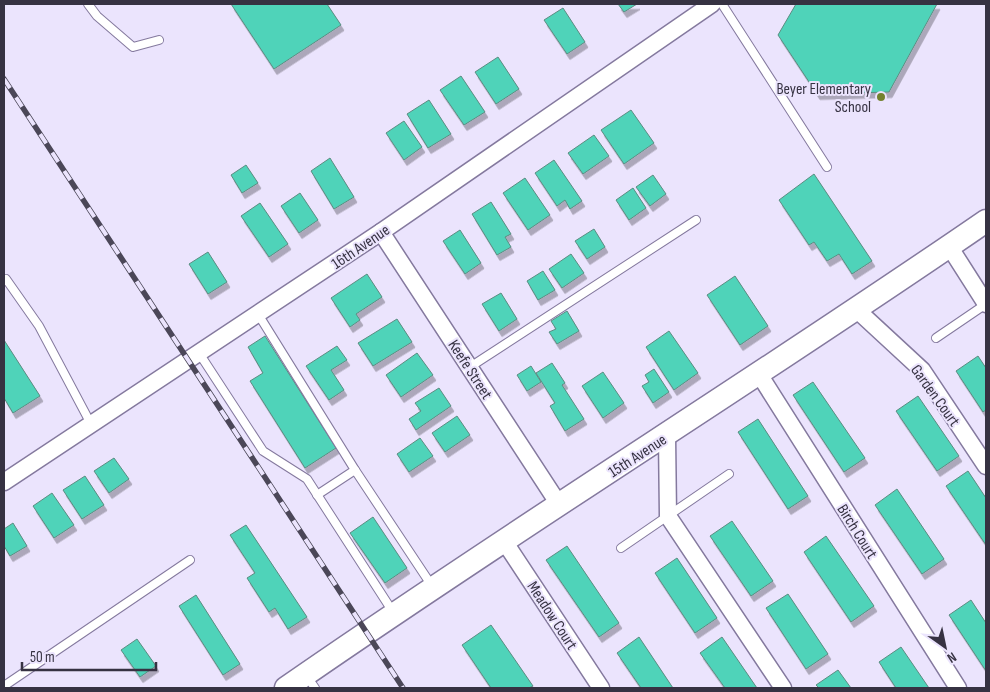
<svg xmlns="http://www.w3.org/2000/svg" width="990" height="692" font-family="'Sofia Sans Condensed',sans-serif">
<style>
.building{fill:#4fd3b9;stroke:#5b8c81;filter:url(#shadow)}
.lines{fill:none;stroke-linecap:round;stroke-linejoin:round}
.lane-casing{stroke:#84799e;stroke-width:10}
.street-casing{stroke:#84799e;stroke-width:19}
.secondary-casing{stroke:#84799e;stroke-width:25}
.lane{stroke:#fff;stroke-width:8}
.street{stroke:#fff;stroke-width:16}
.secondary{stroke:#fff;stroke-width:22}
.rail-casing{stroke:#4b4758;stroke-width:5.5}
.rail{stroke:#ebe4fd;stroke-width:4;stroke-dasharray:11;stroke-linecap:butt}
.poi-dot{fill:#73812e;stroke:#ebe4fd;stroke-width:2}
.labels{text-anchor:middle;stroke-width:4;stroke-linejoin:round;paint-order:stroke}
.poi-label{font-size:16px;fill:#363242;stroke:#ebe4fd;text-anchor:end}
.street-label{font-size:16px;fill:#363242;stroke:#ebe4fd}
</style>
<defs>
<filter id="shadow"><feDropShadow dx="3" dy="5.5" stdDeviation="0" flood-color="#0004"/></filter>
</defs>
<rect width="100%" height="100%" fill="#ebe4fd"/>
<g class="building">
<path d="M231,4H327L341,25L274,69Z"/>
<path d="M618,4H637L624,12Z"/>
<path d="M796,4H937L889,92L817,94L778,35Z"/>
<path d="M563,8L585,42L567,54L544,20Z"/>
<path d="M498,57L519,89L496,104L475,72Z"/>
<path d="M461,76L485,112L464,125L440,90Z"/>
<path d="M429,100L451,134L428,148L407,114Z"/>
<path d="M631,110L654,143L624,164L601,130Z"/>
<path d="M404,121L422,147L404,160L386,133Z"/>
<path d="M594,135L609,156L583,174L568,153Z"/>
<path d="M330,158L354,197L334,209L311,171Z"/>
<path d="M554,160L582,201L570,209L565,200L557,206L535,173Z"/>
<path d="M246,165L258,183L242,193L231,175Z"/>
<path d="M814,174L872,261L852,274L839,254L827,261L814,242L809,245L779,200Z"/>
<path d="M653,175L666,194L650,206L636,187Z"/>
<path d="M525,178L550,215L528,230L503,193Z"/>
<path d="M633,188L646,208L629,220L616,200Z"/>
<path d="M300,193L318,220L299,233L281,206Z"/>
<path d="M491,202L511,234L505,237L511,247L497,255L472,214Z"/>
<path d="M260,203L288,244L269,257L241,216Z"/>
<path d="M594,229L605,247L587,259L575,241Z"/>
<path d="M460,230L481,263L465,274L443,241Z"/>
<path d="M208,252L227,282L208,294L189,264Z"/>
<path d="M571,254L584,273L562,288L549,269Z"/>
<path d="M543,271L555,290L538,300L527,281Z"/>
<path d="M367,274L382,297L356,314L360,320L350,327L331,298Z"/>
<path d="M735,276L768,326L740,345L707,295Z"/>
<path d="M501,293L517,319L499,331L482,304Z"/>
<path d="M567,311L579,331L557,344L549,332L556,329L551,321Z"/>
<path d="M397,319L412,342L373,366L358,343Z"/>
<path d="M669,331L698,373L674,390L646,347Z"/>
<path d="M265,336L336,448L305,468L250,381L263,373L248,347Z"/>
<path d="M4,340L40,396L13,413L4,398Z"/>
<path d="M337,346L347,360L331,370L344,390L329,400L306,366Z"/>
<path d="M417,353L433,375L401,397L386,375Z"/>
<path d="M978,356L986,368V410L983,412L956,371Z"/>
<path d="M552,363L565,383L562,385L584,419L565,431L550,406L555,403L536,373Z"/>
<path d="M531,366L541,382L527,391L517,375Z"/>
<path d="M654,369L669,392L653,403L642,386L649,382L645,375Z"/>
<path d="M603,372L624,403L603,418L582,386Z"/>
<path d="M813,382L865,458L844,472L793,395Z"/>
<path d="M439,388L451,406L416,430L409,419L421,411L415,403Z"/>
<path d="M918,396L959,456L937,471L896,411Z"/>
<path d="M457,416L470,435L445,452L432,433Z"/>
<path d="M758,419L808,496L788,509L738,432Z"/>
<path d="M420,438L433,456L409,472L397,454Z"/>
<path d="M114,458L129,479L109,493L94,471Z"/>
<path d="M968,471L986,498V545L946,486Z"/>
<path d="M85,476L104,505L82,519L63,490Z"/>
<path d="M897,489L944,559L922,574L875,505Z"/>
<path d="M52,493L74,525L54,538L33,506Z"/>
<path d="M373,517L407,568L385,583L350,533Z"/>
<path d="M732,521L773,581L751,596L710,536Z"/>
<path d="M13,523L27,546L10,556L4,546V529Z"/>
<path d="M246,525L307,617L288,629L275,608L269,612L247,578L255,573L230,535Z"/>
<path d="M826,536L874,606L851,622L804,552Z"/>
<path d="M567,546L619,623L599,637L546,560Z"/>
<path d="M677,558L717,618L695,633L655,573Z"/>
<path d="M788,594L828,654L806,669L766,608Z"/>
<path d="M196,595L240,664L223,675L179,606Z"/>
<path d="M971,600L986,623V671L949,615Z"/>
<path d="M491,625L533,686L529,688H491L462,645Z"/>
<path d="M639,637L673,688H641L617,653Z"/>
<path d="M722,637L757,688H725L700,653Z"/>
<path d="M137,639L156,666L140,677L121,650Z"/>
<path d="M901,647L929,688H896L879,662Z"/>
<path d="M838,670L851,688H819L816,685Z"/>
</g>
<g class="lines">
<g class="lane-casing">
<g id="lane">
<path d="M88,4L97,16L133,47L159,40"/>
<path d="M722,4L827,167"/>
<path d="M4,281L6,279L39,326L91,424"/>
<path d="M258,314L355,470L432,586"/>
<path d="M936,338L986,304"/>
<path d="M199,353L263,451L307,479L393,612"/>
<path d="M470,367L696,220"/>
<path d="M317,495L355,470"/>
<path d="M621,548L729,474"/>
<path d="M306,675L315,688"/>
<path d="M4,686L190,560"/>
</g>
</g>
<g class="street-casing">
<g id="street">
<path d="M381,232L560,506"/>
<path d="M949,246L986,304"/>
<path d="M856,309L922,370L986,466"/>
<path d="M759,374L958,688"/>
<path d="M667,436L668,516L783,688"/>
<path d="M4,482L381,232L712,4"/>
<path d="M504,541L601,688"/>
</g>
</g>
<g class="secondary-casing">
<path id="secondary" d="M286,688C516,528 755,380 986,221"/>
</g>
<use href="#lane" class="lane"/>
<use href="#street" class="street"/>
<use href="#secondary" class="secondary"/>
<g class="rail-casing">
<path id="rail" d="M4,79L403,688"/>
</g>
<use href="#rail" class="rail"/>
</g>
<circle class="poi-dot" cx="881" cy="97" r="5"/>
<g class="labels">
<g class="poi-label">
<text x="871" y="94">Beyer Elementary<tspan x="871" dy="18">School</tspan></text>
</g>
<g class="street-label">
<text transform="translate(360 246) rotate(-34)" y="6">16th Avenue</text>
<text transform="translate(471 369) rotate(57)" y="6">Keefe Street</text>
<text transform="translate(936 395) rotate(54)" y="6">Garden Court</text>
<text transform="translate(637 455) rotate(-33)" y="6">15th Avenue</text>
<text transform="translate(858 531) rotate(58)" y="6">Birch Court</text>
<text transform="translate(553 615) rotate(57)" y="6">Meadow Court</text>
</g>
</g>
<rect width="990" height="692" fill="none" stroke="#363242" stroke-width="10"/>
<g transform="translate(945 647) rotate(147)" stroke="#ebe4fd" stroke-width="4" paint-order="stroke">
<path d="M0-4L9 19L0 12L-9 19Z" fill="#363242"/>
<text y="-8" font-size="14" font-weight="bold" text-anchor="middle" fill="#363242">N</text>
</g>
<path d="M22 662v8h134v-8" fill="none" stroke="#363242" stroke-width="2.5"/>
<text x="30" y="662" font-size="15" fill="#363242" stroke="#ebe4fd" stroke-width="4" paint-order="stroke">50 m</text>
</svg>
